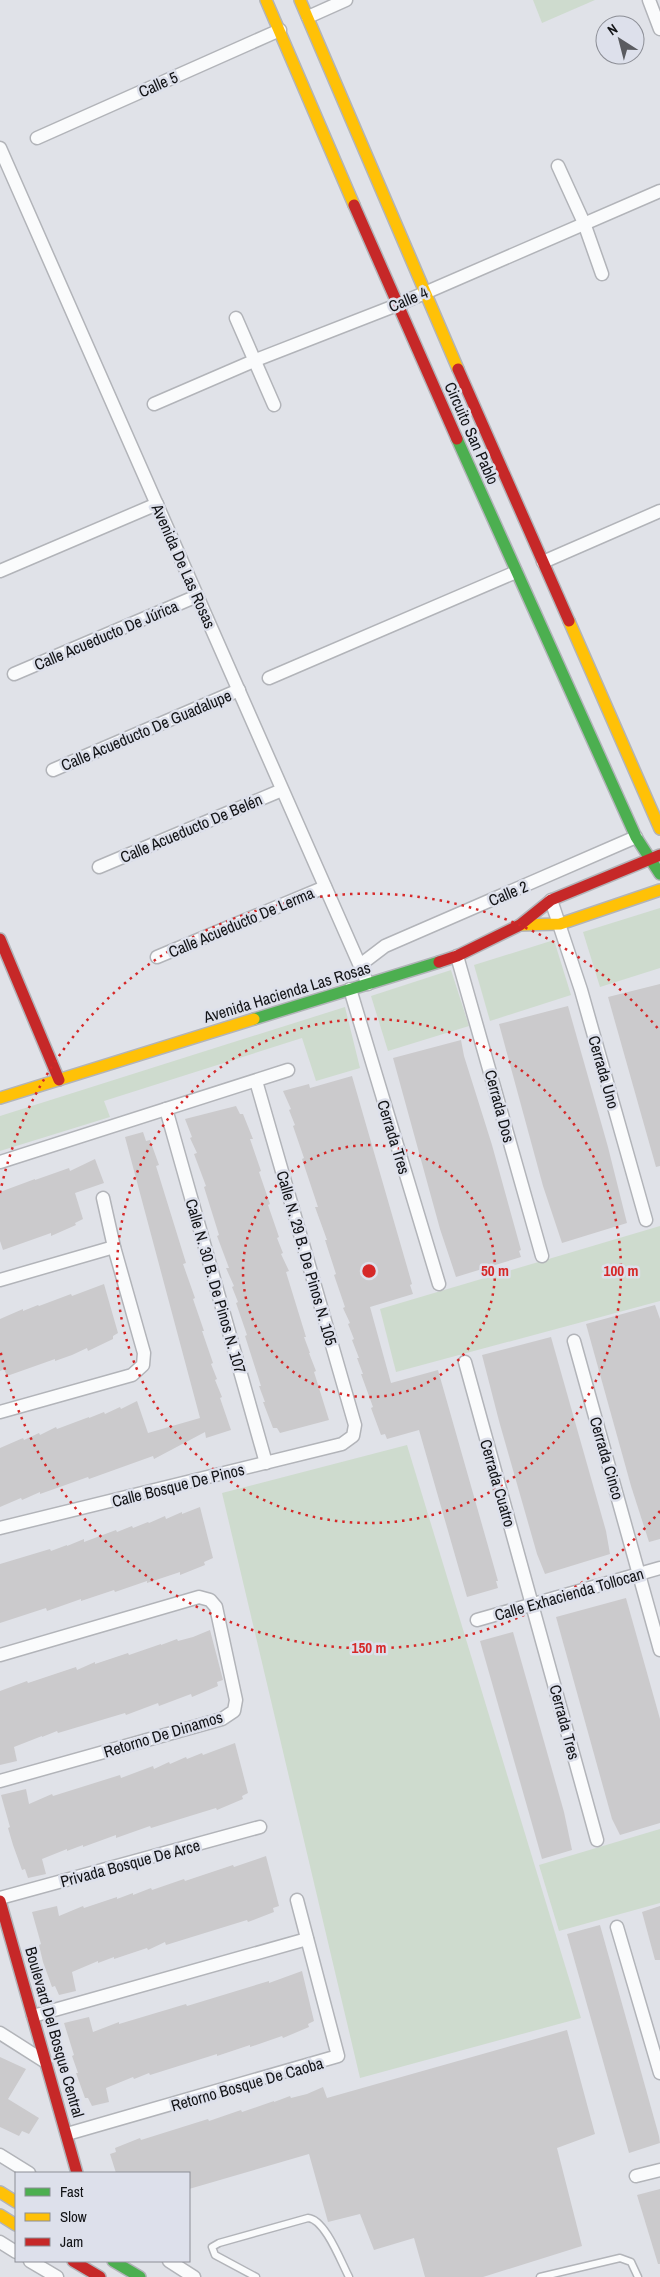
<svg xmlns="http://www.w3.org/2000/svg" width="660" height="2277" font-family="'Archivo Narrow',sans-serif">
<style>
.green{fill:#cedbce}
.building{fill:#cbcacc}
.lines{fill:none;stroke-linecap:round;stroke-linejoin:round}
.lane-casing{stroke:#b2b4b9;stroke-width:9}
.street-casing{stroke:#b2b4b9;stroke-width:15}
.fast-casing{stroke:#b2b4b9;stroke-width:14}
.slow-casing{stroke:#b2b4b9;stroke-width:14}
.jam-casing{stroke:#b2b4b9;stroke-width:14}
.lane{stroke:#fafbfc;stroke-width:6}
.street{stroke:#fafbfc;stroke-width:12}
.fast{stroke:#4caf50;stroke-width:11}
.slow{stroke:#ffc107;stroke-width:11}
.jam{stroke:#c62828;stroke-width:11}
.ring{fill:none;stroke:#d62828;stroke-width:2.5;stroke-dasharray:2.5 5}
.labels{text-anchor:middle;stroke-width:5;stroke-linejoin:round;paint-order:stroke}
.street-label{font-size:16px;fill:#121316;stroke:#dde0eb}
.centre{fill:#d62828;stroke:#dde0eb;stroke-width:2.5}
.ring-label{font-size:15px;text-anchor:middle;font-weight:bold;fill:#d62828;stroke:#dde0eb;stroke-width:5;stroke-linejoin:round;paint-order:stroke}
</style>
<rect width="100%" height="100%" fill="#e0e2e8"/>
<g class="green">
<path d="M533,0H595L542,23Z"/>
<path d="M660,908V968L600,987L583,932Z"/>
<path d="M554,940L571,995L490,1021L474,965Z"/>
<path d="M451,970L469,1026L388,1051L371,996Z"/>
<path d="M345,1007L360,1068L316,1081L302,1038L104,1101L110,1117L0,1151V1116Z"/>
<path d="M660,1226V1301L396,1372L380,1309Z"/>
<path d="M407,1445L581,2018L360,2078L222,1493Z"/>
<path d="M660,1829V1903L559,1931L539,1865Z"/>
</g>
<g class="building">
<path d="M660,984V1166L656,1167L608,997Z"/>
<path d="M568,1006L608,1147L627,1223L562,1243L543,1186L499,1024Z"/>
<path d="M461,1040L464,1056L492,1145L521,1250L519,1251L521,1257L456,1277L440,1229L393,1058Z"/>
<path d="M352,1076L412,1284L410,1285L413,1294L370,1307L391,1383L438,1370L498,1581H496L498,1588L467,1597L419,1430L387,1439L385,1434L381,1435L371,1408L373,1407L361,1374H363L357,1358H359L352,1340L354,1339L348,1324L350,1323L343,1308L345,1307L334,1275L336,1274L325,1240H327L315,1207H318L302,1159L304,1158L293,1126L295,1125L289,1110L291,1109L283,1091L309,1084L310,1088Z"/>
<path d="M236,1106L240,1114H243L253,1139H250L261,1171L259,1172L270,1204L268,1205L279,1237L277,1238L283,1253L281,1254L289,1271L286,1272L306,1337H304L310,1353H309L316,1371L314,1372L329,1420L280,1433L277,1428H273L263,1402H265L259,1386H261L245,1336L247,1335L236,1303L238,1302L232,1287L234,1286L226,1268H229L217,1236L219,1235L204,1187L206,1186L194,1154L197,1153L190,1138L192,1137L185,1119Z"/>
<path d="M143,1132L146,1141L150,1140L159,1165L156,1166L186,1263L183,1264L195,1298L193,1299L204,1331H202L213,1363L211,1364L217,1379L215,1380L222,1397L220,1398L231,1430L206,1438L205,1432L154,1459L153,1456L89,1479L88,1477L40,1494V1492L22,1500L21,1498L0,1507V1448L23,1438L24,1440L39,1433L40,1435L56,1427L57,1429L89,1417V1418L104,1412L105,1414L120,1407L121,1409L137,1401L148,1433L200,1418L125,1137Z"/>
<path d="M95,1159L104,1183L75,1193L83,1219L75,1223L76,1225L51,1236V1233L3,1250L0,1241V1192L35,1179V1180L69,1168L70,1171Z"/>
<path d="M104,1284L118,1333L113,1336V1339L88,1351L87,1348L72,1355L55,1361V1359L7,1376L4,1369L0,1371V1319L23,1309V1311L38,1305L39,1306L71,1294L72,1296Z"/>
<path d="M655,1305L660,1319V1539L649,1542L631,1486L586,1324Z"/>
<path d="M551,1337L606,1531L610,1554L545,1574L537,1554L499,1421L482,1355Z"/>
<path d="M200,1507L213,1558L204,1562L205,1565L180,1575V1572L147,1583V1581L115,1592L114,1590L81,1601V1599L47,1611L46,1608L0,1623V1564L50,1549L51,1551L67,1545V1546L84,1539V1542L116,1530L117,1532L132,1526L133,1528L148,1522L149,1523L165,1516L166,1519L182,1512V1514Z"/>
<path d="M626,1598L660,1719V1823L620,1835L612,1819L556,1617Z"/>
<path d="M210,1630L223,1680L217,1682L218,1686L192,1697L191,1694L159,1706L158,1703L126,1715L125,1713L58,1733L57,1731L42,1737V1736L14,1747L17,1761L0,1765V1691L27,1681L28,1683L76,1667L77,1670L95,1662V1664L128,1653L129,1655L161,1644V1645L177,1639L178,1641L193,1637Z"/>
<path d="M513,1632L564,1812L572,1850L542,1859L480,1641Z"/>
<path d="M235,1743L248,1793L242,1796L243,1799L217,1810L216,1808L151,1828L150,1826L116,1838V1835L83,1847V1845L67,1851V1849L42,1859L46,1874L28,1878L25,1869L22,1870L13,1845L8,1828L10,1827L1,1795L26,1789L29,1804L52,1794L53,1796L120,1775L121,1778L153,1766L154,1769L169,1762L170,1764L186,1757L187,1759L202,1753L203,1755Z"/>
<path d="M266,1856L279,1906L273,1908L274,1912L248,1922L247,1920L166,1945L165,1942L148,1950L147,1948L114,1959V1957L98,1963V1961L72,1972L76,1991L59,1995L55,1986L52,1987L43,1962L39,1945L41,1944L32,1912L57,1906L59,1916L83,1906L84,1908L117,1897V1899L133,1893V1895L151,1888L152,1890L184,1879L185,1881L233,1865L234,1867Z"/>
<path d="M660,1906V1960H655L642,1912Z"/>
<path d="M600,1925L659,2136L660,2143L629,2153L567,1934Z"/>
<path d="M302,1971L314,2021L308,2024L309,2027L283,2038L282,2036L250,2047V2045L217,2056V2054L150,2075L149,2073L134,2079L133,2077L106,2088L109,2102L92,2106L88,2098H85L76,2073H78L72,2056L74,2055L64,2023L89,2017L93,2032L119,2022V2024L186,2004L187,2006L269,1981V1983Z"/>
<path d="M567,2030L595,2134L557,2148L582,2246L483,2277H425L414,2238L374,2250L360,2214L328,2222L309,2154L189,2189V2173H116L110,2154L116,2152L115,2148L140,2138L141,2140L208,2119L209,2121L241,2110L242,2112L274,2101V2102L290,2096L291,2098L307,2094L323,2087L327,2098Z"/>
<path d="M0,2057L26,2069L8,2099L39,2118L29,2134L22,2131L19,2136L0,2127Z"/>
<path d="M660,2189V2264H658L637,2195Z"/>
</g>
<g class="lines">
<g class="lane-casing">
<g id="lane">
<path d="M256,2277L215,2255L212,2247L219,2243L308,2218C325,2219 341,2262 349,2277"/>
<path d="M540,2277L620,2258L631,2262L638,2277"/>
</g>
</g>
<g class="street-casing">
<g id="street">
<path d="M649,0L660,29"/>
<path d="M308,17L346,0"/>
<path d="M37,138L280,30"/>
<path d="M0,148L368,984"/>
<path d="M558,166L584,223L602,274"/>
<path d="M236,318L274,405"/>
<path d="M154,404L256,360L397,305L660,191"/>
<path d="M543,562L660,511"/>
<path d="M0,571L157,504"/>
<path d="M14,674L197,596"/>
<path d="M269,678L516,572"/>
<path d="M53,770L239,690"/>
<path d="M99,867L282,790"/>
<path d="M551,900L581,990L646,1220"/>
<path d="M457,956L542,1256"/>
<path d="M157,957L325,887"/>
<path d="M360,965L385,946L636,837"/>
<path d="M350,989L439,1284"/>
<path d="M166,1109L266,1463"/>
<path d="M0,1162L288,1070"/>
<path d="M0,1280L114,1247"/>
<path d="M574,1341L660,1650"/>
<path d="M465,1362L597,1840"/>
<path d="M0,1412L132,1375L143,1365L144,1353L114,1247L103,1198"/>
<path d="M0,1528L342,1444L353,1436L355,1425L256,1081"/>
<path d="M477,1620L660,1568"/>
<path d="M0,1655L199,1597L210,1600L216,1607L236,1700L234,1711L222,1719L0,1781"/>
<path d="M0,1898L260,1827"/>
<path d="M617,1927L660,2073"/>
<path d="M33,2016L307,1939"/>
<path d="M0,2033L44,2061"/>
<path d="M67,2134L338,2056L297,1900"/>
<path d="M0,2155L29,2173"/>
<path d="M636,2176L660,2170"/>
<path d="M0,2242L16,2252"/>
<path d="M30,2261L57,2277"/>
<path d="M169,2261L194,2277"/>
</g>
</g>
<g class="fast-casing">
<g id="fast">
<path d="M457,439L636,837L660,874"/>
<path d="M254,1019L439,962"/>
<path d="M113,2261L140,2277"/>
</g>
</g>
<g class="slow-casing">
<g id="slow">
<path d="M266,0L354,205"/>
<path d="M300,0L458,369"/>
<path d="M569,621L660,829"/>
<path d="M520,925L560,924L660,890"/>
<path d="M0,1098L254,1019"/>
<path d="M0,2192L16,2202"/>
<path d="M0,2215L16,2225"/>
</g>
</g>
<g class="jam-casing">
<g id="jam">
<path d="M354,205L457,439"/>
<path d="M458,369L569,621"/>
<path d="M0,939L59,1080"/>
<path d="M439,962L457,956L520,925L551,900L660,855"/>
<path d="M0,1901L77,2173"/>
<path d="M73,2261L100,2277"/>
</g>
</g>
<use href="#lane" class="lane"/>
<use href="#street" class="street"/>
<use href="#fast" class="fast"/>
<use href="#slow" class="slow"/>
<use href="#jam" class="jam"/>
</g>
<g class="ring">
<circle cx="369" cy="1271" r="126"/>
<circle cx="369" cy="1271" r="252"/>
<path d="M660 1511A377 377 0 0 1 0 1349M0 1193A377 377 0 0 1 660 1031"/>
</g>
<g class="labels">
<g class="street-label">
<text transform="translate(158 84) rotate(-24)" y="6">Calle 5</text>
<text transform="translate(408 299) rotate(-23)" y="6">Calle 4</text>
<text transform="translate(472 433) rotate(66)" y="6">Circuito San Pablo</text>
<text transform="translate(184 566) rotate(66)" y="6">Avenida De Las Rosas</text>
<text transform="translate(106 635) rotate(-23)" y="6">Calle Acueducto De Júrica</text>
<text transform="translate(146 730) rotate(-23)" y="6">Calle Acueducto De Guadalupe</text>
<text transform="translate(191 828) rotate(-23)" y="6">Calle Acueducto De Belén</text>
<text transform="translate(508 893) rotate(-23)" y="6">Calle 2</text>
<text transform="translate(241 922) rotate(-23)" y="6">Calle Acueducto De Lerma</text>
<text transform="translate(287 992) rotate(-17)" y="6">Avenida Hacienda Las Rosas</text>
<text transform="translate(604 1072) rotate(74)" y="6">Cerrada Uno</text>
<text transform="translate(500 1106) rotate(75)" y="6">Cerrada Dos</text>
<text transform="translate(394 1137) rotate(73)" y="6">Cerrada Tres</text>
<text transform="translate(307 1258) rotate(74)" y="6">Calle N. 29 B. De Pinos N. 105</text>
<text transform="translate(216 1286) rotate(74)" y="6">Calle N. 30 B. De Pinos N. 107</text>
<text transform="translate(607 1458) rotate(74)" y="6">Cerrada Cinco</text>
<text transform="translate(498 1483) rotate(74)" y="6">Cerrada Cuatro</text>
<text transform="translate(178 1485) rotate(-14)" y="6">Calle Bosque De Pinos</text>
<text transform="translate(569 1594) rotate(-16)" y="6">Calle Exhacienda Tollocan</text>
<text transform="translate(565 1722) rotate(75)" y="6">Cerrada Tres</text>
<text transform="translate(163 1734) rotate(-17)" y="6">Retorno De Dinamos</text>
<text transform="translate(130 1863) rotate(-15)" y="6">Privada Bosque De Arce</text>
<text transform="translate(55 2032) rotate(74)" y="6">Boulevard Del Bosque Central</text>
<text transform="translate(247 2084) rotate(-16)" y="6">Retorno Bosque De Caoba</text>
</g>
</g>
<circle cx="369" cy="1271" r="8" class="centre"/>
<g class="ring-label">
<text x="495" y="1276">50 m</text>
<text x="621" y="1276">100 m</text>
<text x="369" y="1653">150 m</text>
</g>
<rect x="15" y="2172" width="175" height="90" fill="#dde0eb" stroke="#8c8e96"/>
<rect x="25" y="2188" width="25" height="8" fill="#4caf50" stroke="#8c8e96"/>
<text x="60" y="2197" font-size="15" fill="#121316">Fast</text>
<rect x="25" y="2213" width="25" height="8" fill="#ffc107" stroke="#8c8e96"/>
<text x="60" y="2222" font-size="15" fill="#121316">Slow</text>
<rect x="25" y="2238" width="25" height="8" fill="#c62828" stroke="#8c8e96"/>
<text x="60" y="2247" font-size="15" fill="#121316">Jam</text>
<g transform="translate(620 40) rotate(324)"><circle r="24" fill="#dde0eb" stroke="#8c8e96"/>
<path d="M0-4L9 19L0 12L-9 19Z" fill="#5a5b60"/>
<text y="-8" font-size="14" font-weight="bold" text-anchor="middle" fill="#121316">N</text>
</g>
</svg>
